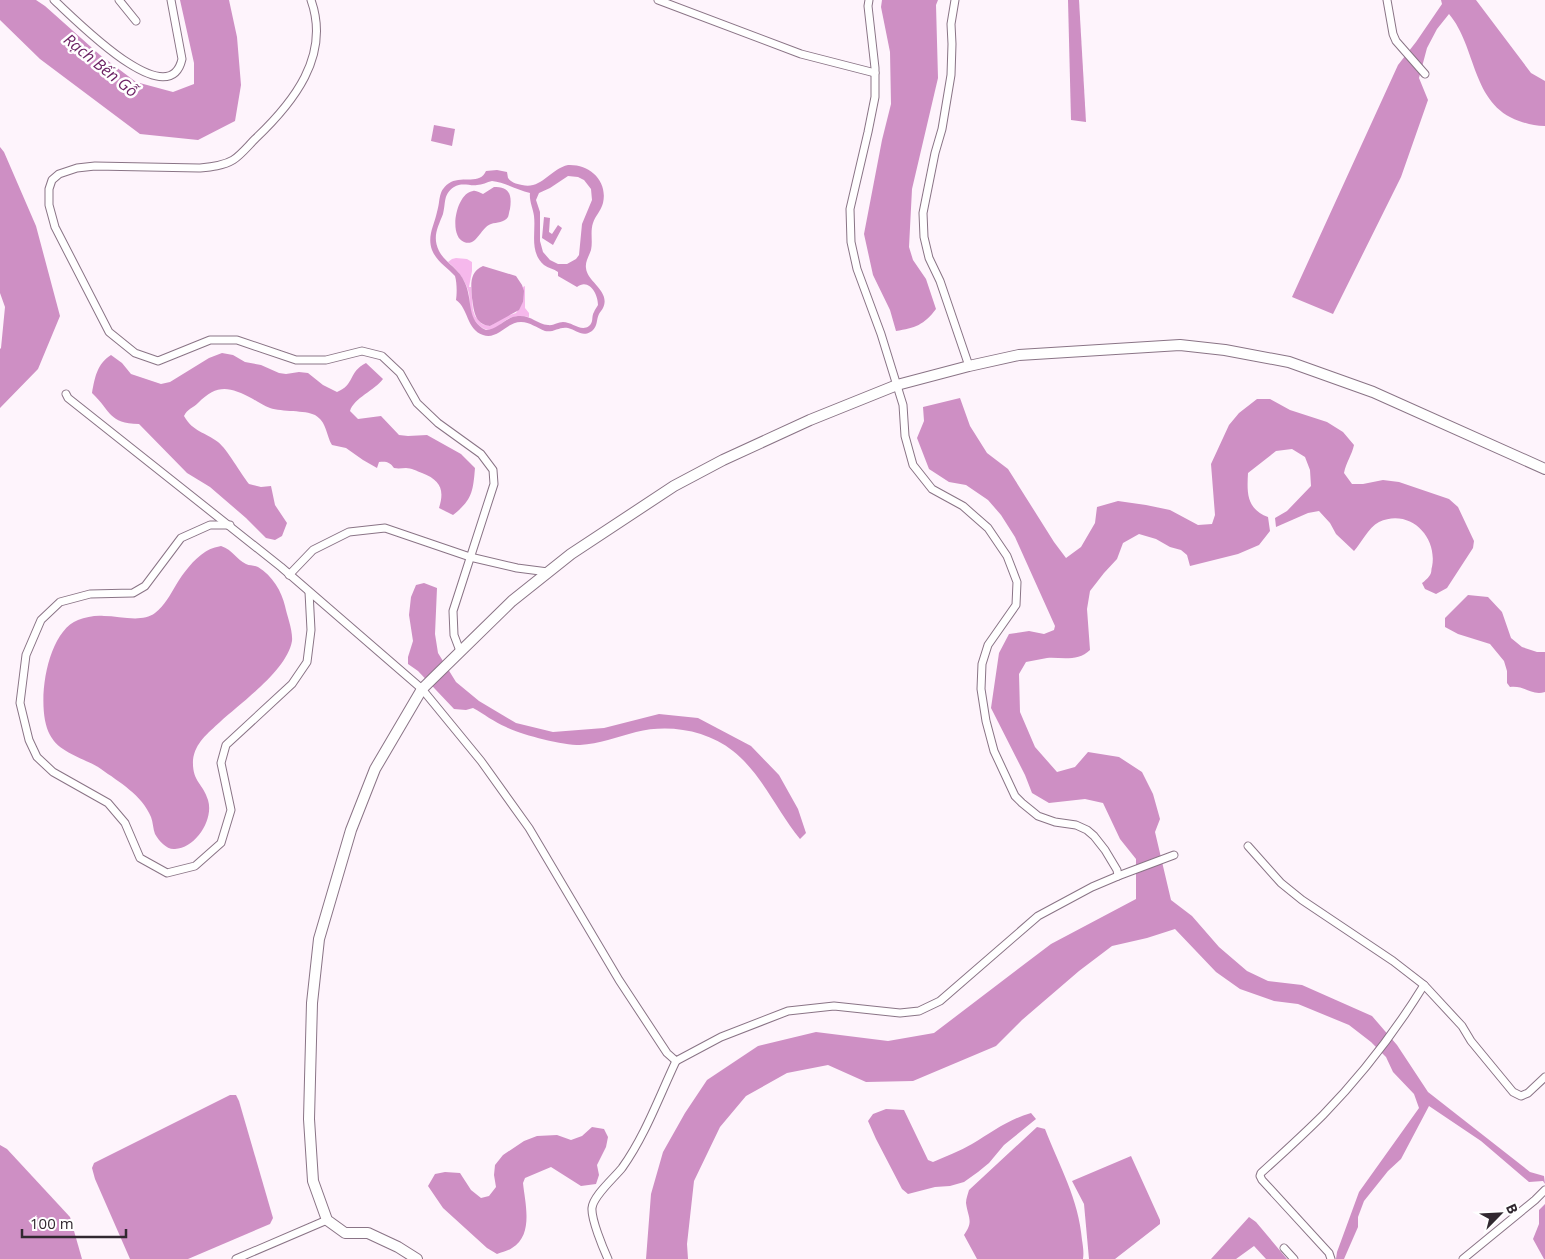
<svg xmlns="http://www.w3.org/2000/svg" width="1545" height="1259" font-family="'Open Sans',sans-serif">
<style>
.green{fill:#f6b8ec}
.water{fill:#ce8fc4;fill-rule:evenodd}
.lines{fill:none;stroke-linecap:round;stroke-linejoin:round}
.street-casing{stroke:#8a7486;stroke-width:9}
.secondary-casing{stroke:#8a7486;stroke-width:12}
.street{stroke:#fff;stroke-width:7}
.secondary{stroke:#fff;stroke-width:10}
.labels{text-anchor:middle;stroke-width:5;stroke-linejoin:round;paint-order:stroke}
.water-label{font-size:16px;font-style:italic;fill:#6e2466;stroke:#fff}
</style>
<rect width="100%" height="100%" fill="#fef4fc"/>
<path class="green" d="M456,258L467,259L472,262V271L469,287H471L473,310L475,316L482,324L490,326L506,316L516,313L523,302V287L525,286V308L529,313V317C522,316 516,316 510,318C504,320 500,326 494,329C483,333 474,322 471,313C469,307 470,300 469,294C467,282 457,269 448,262L452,259Z"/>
<g class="water">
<path d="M0,0H36L45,6L100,55L136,82L173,92L194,84V63L180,0H229L237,37L241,85L235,121L198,140L140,134L40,59L0,20Z"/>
<path d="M882,0H938L936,5L938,78L912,189L909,247L913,260L926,279L936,309C924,325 915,328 896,331L890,310L873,275L864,234L882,140L891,104L890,52L881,7Z"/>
<path d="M1068,0H1079L1086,122L1071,120Z"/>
<path d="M1441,0H1476L1531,73L1545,81V126C1535,126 1528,124 1519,121C1471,104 1477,47 1449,14L1437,29L1427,48L1419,78L1428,100L1401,177L1333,314L1292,297L1398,65L1416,42L1442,4Z"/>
<path d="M434,125L455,129L452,146L431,141Z"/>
<path d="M0,147L4,152L36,226L60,316L38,369L0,408V349L1,348L5,307L0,293Z"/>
<path d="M568,165C590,164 608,181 603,203C601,211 595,216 593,223C590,232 593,241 591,250C589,256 585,262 586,268C587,282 611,291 603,308C602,310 600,312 599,314C596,320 598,326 592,331C582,338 577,330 568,328C560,326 553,333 545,331C537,328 530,322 521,322C506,322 498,340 483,335C466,329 469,309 456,300C457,293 457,283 455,276C447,267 437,262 432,250C427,236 434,226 437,212C441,200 437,190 451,182C463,176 480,185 486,171L497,170L507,172L508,178C511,182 516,184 522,185C541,190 550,169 568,165ZM568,176L578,177L584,180L591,189L592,200L582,224L579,255L576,259L567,264H558L550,260L543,252L540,241V212L536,200L539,193L550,188ZM492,181C504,182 517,190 530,193C529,201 533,208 534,216C536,232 529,252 544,265C548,268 554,269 558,272V276L577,287C589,278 598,294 598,305C597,307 595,309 594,312C591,317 594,322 589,326C581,332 572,322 563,322C558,322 553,326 548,325C537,324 531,315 518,316C505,317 499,329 486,330C466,321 473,300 465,283C459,268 445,263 439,251C432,237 438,227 443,214C446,203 443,194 454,187C462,182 469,186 477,185C482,185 487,182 492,181Z"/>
<path d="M494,187C510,186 512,196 510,209C509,212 509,214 508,217C504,223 497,222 491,224C480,228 477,247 464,242C448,236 456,193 473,191C476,190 480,193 483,194Z"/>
<path d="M544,217L550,218L549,232L552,234L558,225L562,228L553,245L542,238Z"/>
<path d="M483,266L516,276L522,285L524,291L523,302L519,310L490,326C474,324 474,310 472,298C471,285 469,272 483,266Z"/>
<path d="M222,353L233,355L245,362L261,365L279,373L286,374L299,372L308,373L323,385L337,392C355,385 348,372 366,363L383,379C375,390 354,398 350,411L358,419L381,416L399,435L408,436L427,435L461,454L475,468C473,492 472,500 453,515L439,508C445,489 440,480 422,473C417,471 411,468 406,468C402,468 399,469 394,468C390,462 386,461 379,462L377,468L363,460L346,448L332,445C326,435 327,422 315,415C305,410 282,412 270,408C264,406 258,402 253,399C229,386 217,384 198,403C193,408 187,409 184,416C193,432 205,432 218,442C227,449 241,474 249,484L261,487L271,486L275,505L287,523L282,536L275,540L266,538L246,518L210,487L187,473L139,424C108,423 112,412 92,393C95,377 97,364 111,355L122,363L131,374L161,384L170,382L209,358Z"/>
<path d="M960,398L970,426L987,453L1008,469L1054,542L1066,558L1081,547L1095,523L1097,507L1118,501L1146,505L1170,510L1198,525L1212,524L1215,515L1211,464L1229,425L1239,413L1257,399H1270L1290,410L1327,422L1343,432L1354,445C1352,455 1346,462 1344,473L1352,484H1363L1383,480L1399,482L1449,499L1458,507L1474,541L1473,548L1447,588L1436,594L1425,589L1422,583C1425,581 1429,577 1430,575C1432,572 1431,569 1432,567C1438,537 1410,508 1379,522C1368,528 1362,542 1354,551L1336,534L1330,523L1319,511L1308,513L1276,527L1275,518L1287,511L1311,486L1310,470L1305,457L1292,449L1276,451L1248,473C1247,492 1246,509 1268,517L1270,531L1259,545L1238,554L1190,566L1187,555L1181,550L1170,547L1156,539L1139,534L1123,543L1117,559L1104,573L1090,591L1087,609L1090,650C1078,662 1061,657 1047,658C1040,659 1033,661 1026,662L1019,674L1020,712L1035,747L1057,772L1075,767L1088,752L1119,757L1142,772L1153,794L1160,819L1155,832L1171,900L1192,916L1219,947L1247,971L1268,981L1302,985L1372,1016L1397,1045L1428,1092L1530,1172L1544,1176L1545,1184L1543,1181L1529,1182L1481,1141L1429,1106L1401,1159L1388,1171L1364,1201L1358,1217V1227L1344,1259H1336L1337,1252L1359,1192L1419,1108L1414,1094L1393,1072L1386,1057L1371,1042L1349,1025L1298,1004L1274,1001L1240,989L1216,972L1175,929L1147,938L1112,946L1079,971L1022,1020L996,1046L913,1081L866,1082L828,1065L787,1073L746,1096L720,1127L694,1181L687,1244L688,1259H646L651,1194L663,1152L685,1113L707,1080L758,1046L816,1032L888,1041L934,1033L1051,944L1136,899V859L1120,839L1103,803L1085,799L1049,803L1032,793L1025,775L991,708L999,653L1009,634L1029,631L1044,634L1054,630L1055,626L1015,537L1001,515L988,500L966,485L949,482L929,469L917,438L924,421L923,407Z"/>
<path d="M221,546C233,550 236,559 246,564C250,566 254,565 258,567C272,575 282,592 285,606C287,616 293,630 292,641C287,670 242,702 220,722C208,733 195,743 193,760C192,782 203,783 208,800C214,819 196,848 175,849C167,850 159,841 155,834C153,829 153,822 151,817C142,795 119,782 101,769C85,758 60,754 50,735C35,708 46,632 78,620C86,617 96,615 104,616C120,616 142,623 155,613C165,605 170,595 176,585C183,573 194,559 205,552C209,549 216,547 221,546Z"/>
<path d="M424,583L437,588L435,634L438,653L456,682L479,701L516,723L553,732L604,728L659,714L698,718L751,746L779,775L798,809L806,833L800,839C777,811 762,774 733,751C706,730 669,724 636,732C617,737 599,744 580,745C562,745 522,735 506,727C494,722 484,714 473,708L466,710L454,709L418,671L408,664V657L413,641L409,615L411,597L416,585Z"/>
<path d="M1468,595L1488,597L1502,612L1511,638L1522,647L1537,652H1545V692C1531,696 1525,685 1510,687L1507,683V671L1504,661L1490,644L1458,634L1445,627V618Z"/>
<path d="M230,1095H236L239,1101L273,1218L270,1224L188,1259H130L95,1179L92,1168L94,1163Z"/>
<path d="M886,1109L904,1110L928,1160L933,1162C946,1156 960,1151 972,1144C992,1132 1009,1119 1031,1113L1036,1119L1004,1145L989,1163L978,1172L964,1182L950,1186L935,1187L908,1194L902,1189L876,1139L868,1121L873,1114Z"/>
<path d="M592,1127L604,1129L608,1137L606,1147L597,1165L599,1175L596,1184L581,1186L551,1167L525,1178L523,1183C525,1203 534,1235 512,1248C508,1251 502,1252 497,1254L487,1248L443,1208L428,1186L435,1174L445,1172L460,1173L471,1190L481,1198L489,1196L496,1187L494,1175L495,1165L503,1155L524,1141L537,1136L557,1135L571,1140L582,1136Z"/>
<path d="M1037,1127L1045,1129C1059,1165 1079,1200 1082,1240C1083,1246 1084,1253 1083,1259H977L964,1235C974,1221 968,1218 966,1203C966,1198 968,1194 969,1190Z"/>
<path d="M0,1145L7,1149L70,1217L82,1259H0Z"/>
<path d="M1131,1156L1160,1220V1224L1115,1259H1089L1084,1204L1072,1181Z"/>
<path d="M1545,1204V1259H1544L1533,1239L1539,1224V1210Z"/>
<path d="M1249,1217L1256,1222L1287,1259H1266L1254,1246L1236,1259H1211Z"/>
</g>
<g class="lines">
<g class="street-casing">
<g id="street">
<path d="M54,0C72,16 169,117 182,59L171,0"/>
<path d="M119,0L136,21"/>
<path d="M311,0C331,56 293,103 255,139C248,146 241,155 233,160C223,166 210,167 199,168L95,166L77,168L59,174L52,180L49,189V205L55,227L109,332L135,353L158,361L210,340H237L296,360H326L362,351L382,356L400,373L417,403L438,423L481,454L493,470L494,484L453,611L454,635L460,651"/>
<path d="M658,0L801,54L875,73"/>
<path d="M955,0L951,24L952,44L951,75L942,129L935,153L923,213L924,237L929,258L940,281L969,366"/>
<path d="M1387,0L1393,34L1396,41L1425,74"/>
<path d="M66,394L68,398L281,567L422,689L481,761L529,828L619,980L667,1053L676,1061L721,1037L788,1011L834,1006L900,1013L919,1011L940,1001L1038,916L1092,887L1118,876L1117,870L1105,850L1094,836L1087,830L1076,825L1055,822L1038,816L1022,803L1015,796L994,751L986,721L981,689L982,664L988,645L1016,605L1017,582L1007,556L988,528L963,506L932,489L913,465L905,436L903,405L881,334L857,269L851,242L850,209L868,132L875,97V68L868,6L869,0"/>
<path d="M230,525H210L181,538L145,586L133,593L90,594L60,602L41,620L26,655L20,703L29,740L37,757L53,772L108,803L125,823L140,858L167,873L195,866L221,843L231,810L221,763L226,745L292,684L307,662L311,630L309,592"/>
<path d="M289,575L313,550L349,532L385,528L470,557L517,568L548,572"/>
<path d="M1248,846L1281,883L1302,900L1393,961L1424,985L1462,1026L1471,1041L1513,1092L1521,1096L1528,1093L1545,1077"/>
<path d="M1118,876L1174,855"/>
<path d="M1284,1248L1294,1259"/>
<path d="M236,1259L327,1220"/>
<path d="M608,1259C603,1248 591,1219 592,1208C593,1196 614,1178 622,1168C645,1136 659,1097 676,1061"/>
<path d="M1331,1259L1329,1253L1262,1180L1260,1176L1261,1173C1282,1154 1303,1135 1323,1115C1361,1076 1395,1032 1424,985"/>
<path d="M1463,1259L1535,1200L1545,1190"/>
</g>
</g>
<g class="secondary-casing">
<path id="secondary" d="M417,1259L398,1247L368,1233H345L327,1220L313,1181L309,1119L310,1079L312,1003L319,939L351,830L375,769L422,689L512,601L571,554L674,486L723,460L810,420L897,385L969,366L1019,355L1180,345L1225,350L1289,362L1373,392L1545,469"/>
</g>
<use href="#street" class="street"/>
<use href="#secondary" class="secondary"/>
</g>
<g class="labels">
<g class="water-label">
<text transform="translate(101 65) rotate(39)" y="6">Rạch Bến Gỗ</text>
</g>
</g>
<g transform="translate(1500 1214) rotate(66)" stroke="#ffffff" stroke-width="4" paint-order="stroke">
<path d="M0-4L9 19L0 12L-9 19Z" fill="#312830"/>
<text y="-8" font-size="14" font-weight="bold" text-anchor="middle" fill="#312830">B</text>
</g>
<path d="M22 1229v8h104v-8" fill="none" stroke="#312830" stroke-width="2.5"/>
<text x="30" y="1229" font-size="15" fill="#312830" stroke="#ffffff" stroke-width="4" paint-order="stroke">100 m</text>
</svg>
